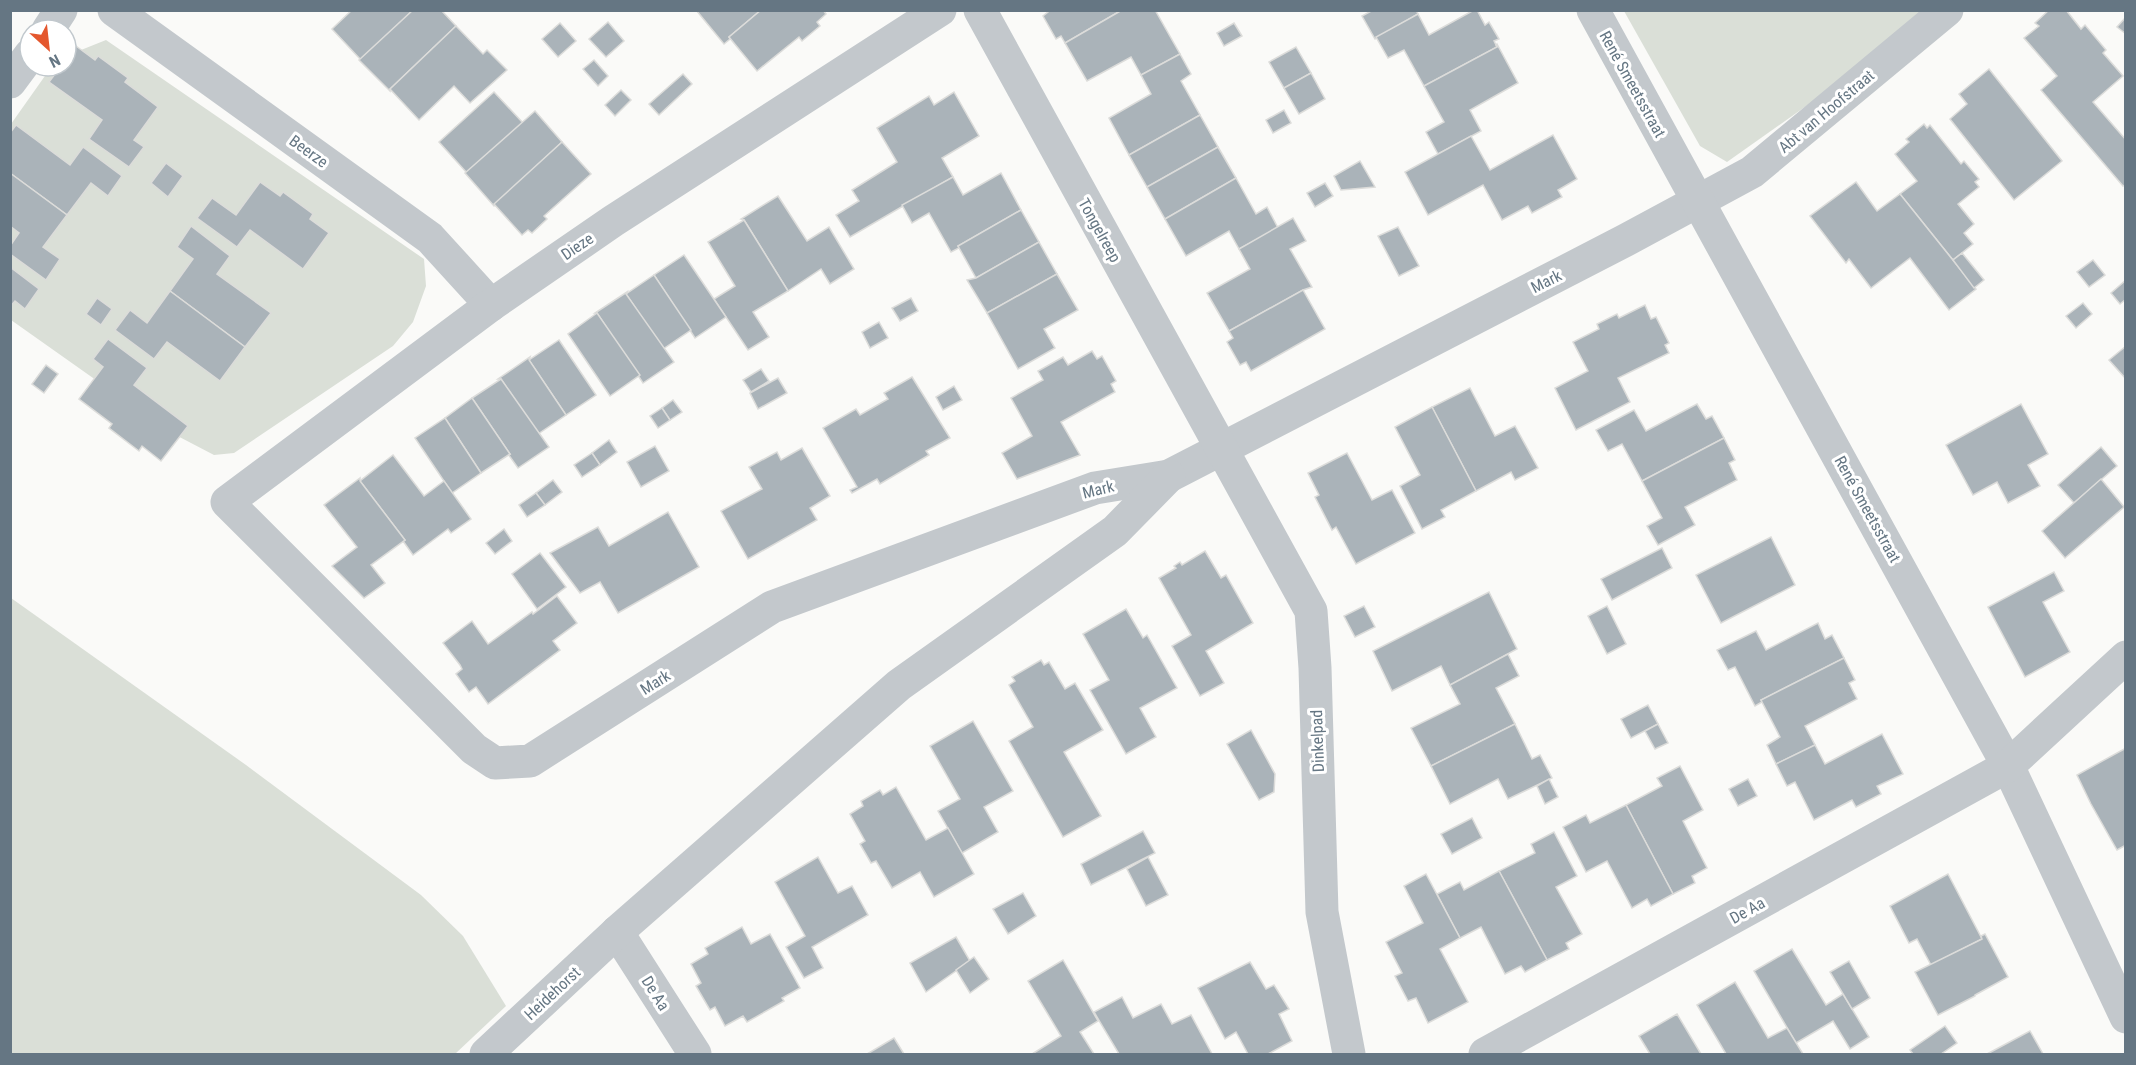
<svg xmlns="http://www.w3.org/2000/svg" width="2136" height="1065" font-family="'Roboto Condensed',sans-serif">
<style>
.green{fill:#dadfd7}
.building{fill:#aab3b9;stroke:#dcdcda;stroke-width:1.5}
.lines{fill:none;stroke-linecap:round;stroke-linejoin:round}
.street{stroke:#c3c8cc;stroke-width:33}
.labels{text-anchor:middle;stroke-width:6;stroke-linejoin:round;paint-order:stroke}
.street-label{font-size:16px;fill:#657683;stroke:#fff}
</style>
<rect width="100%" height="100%" fill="#fafaf8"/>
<g class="green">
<path d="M1624,11H1927L1881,53L1727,162L1700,146Z"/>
<path d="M106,40L424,259L426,286L413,322L393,346L234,453L214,455L168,431L11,320V124L52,66H66V56Z"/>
<path d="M11,598L246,765L421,895L463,936L506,1006L455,1054H11Z"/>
</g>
<g class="building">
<path d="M352,10H413L361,60L332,29Z"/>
<path d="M413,10H441L456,26L390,89V91L359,60Z"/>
<path d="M696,10H761L729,37L730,39L724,44Z"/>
<path d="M761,10H823L826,14L817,22L820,26L802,41L799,37L757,71L729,37Z"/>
<path d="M1047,10H1122L1065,43L1061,36L1056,39L1043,16L1048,12Z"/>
<path d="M1122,10H1155L1180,54L1141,75L1131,57L1087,81L1065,43Z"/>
<path d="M1416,10L1418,14L1375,39L1362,16L1373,10Z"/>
<path d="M1474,10H1477L1485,25L1489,22L1499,39L1494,41L1497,47L1424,86L1404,50L1388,58L1376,37L1418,14L1429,35Z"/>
<path d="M2049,10H2066L2081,29L2085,25L2106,50L2103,53L2123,76L2093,102L2126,140V184L2123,186L2041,90L2057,76L2024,38L2039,26L2035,23Z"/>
<path d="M2126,17V34L2117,27Z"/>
<path d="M608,22L624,41L606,57L589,39Z"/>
<path d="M560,23L576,41L558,57L542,39Z"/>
<path d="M1234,23L1242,36L1224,46L1217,33Z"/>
<path d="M456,26L483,54L487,50L507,70L470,103L454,86L419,120L390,89Z"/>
<path d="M1497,44L1518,83L1470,110L1481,131L1438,154L1426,132L1444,122L1424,86L1497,47L1496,45Z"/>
<path d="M76,46L95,60L98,56L128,78L125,82L158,107L134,140L144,147L129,167L89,139L102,120L49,82L61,66H66V59Z"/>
<path d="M1296,47L1311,73L1284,88L1269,62Z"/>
<path d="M1180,54L1191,74L1181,81L1200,115L1129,155L1109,118L1151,94L1141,75Z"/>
<path d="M594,60L608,76L598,86L583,69Z"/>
<path d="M1989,69L2062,161L2014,200L1950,119L1967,104L1959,94Z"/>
<path d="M1311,73L1325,99L1299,114L1284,88Z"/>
<path d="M683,74L692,84L659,115L649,104Z"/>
<path d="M621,90L631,100L615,116L605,105Z"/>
<path d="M494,92L523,123L467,173L439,142Z"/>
<path d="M954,92L979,136L942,158L953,177L850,237L836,215L859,201L852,190L897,162L877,128L929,96L934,105Z"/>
<path d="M1284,110L1291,123L1273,133L1266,120Z"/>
<path d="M535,111L562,142L494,206L465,173Z"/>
<path d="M1200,115L1218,147L1147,187L1129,155Z"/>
<path d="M1924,124L1927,128L1930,125L1961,164L1964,161L1979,179L1975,182L1979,187L1958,204L1974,224L1964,233L1973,244L1953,260L1900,194L1917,181L1895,154L1909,142L1906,139Z"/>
<path d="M16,125L70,165L83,147L122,176L108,196L91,183L67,215L10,173V133Z"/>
<path d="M1553,135L1577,179L1558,190L1562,197L1532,213L1528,206L1502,220L1483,185L1428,215L1405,172L1471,136L1490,170Z"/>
<path d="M562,142L591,174L544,216L547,219L532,233L528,230L522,235L494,204Z"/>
<path d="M1218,147L1236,178L1165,219L1147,187Z"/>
<path d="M1360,161L1375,187L1341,190L1334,176Z"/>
<path d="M166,163L183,176L168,197L151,183Z"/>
<path d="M10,173L67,215L43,247L60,259L46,280L10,254V246L19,233L10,226Z"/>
<path d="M1001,173L1021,210L958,246L959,248L951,252L929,213L912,223L902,205L953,177L963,195Z"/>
<path d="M1236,178L1256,214L1267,207L1278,228L1239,249L1229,231L1186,256L1165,219Z"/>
<path d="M260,182L280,196L283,192L313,214L310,219L329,233L303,269L250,230L237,247L197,218L212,198L236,215Z"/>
<path d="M1856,182L1877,211L1900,194L1976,289L1949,310L1910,258L1871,288L1849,259L1846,263L1810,216Z"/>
<path d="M1325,183L1333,196L1315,207L1307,193Z"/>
<path d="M778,196L807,241L829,227L854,269L830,284L821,269L788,291L744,220L741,219Z"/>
<path d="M1021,210L1039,242L976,278L958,246Z"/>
<path d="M1293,218L1306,241L1290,249L1312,287L1303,290L1229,331L1207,293L1250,269L1239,249Z"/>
<path d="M744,220L788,291L753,312L769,337L748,350L714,299L735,286L708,242Z"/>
<path d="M191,226L230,256L217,274L271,313L245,347L170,291L193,259L177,247Z"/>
<path d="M1398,227L1419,266L1399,276L1378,236Z"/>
<path d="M1039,242L1057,274L987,313L967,280L976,278Z"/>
<path d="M1962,253L1984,280L1974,288L1953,260Z"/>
<path d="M684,255L726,317L695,338L654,275Z"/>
<path d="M2093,260L2105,275L2089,287L2077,272Z"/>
<path d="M10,267L39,289L25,309L15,301L10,307Z"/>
<path d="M1057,274L1078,310L1044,329L1055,348L1018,369L987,313Z"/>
<path d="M654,275L691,330L663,349L626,294Z"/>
<path d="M2126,280V299L2120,304L2111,293Z"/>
<path d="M1303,290L1325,329L1251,371L1246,362L1240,365L1227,342L1233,338L1229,331Z"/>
<path d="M170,291L245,347L220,381L167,342L154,359L115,330L130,310L147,323Z"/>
<path d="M627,292L626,294L674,362L643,383L597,313H595Z"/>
<path d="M97,298L112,309L101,325L86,314Z"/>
<path d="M911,298L918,311L900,321L892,308Z"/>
<path d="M2083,303L2092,314L2076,328L2066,316Z"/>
<path d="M1645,305L1651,319L1656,317L1669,343L1665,345L1669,353L1618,378L1630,402L1576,430L1555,388L1588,371L1573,342L1599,329L1597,324L1617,314L1619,318Z"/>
<path d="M597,313L640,375L610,396L568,334Z"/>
<path d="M879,322L888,338L870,348L862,332Z"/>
<path d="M108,339L147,368L134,385L188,426L161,461L142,446L139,451L109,428L112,424L79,399L103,367L93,359Z"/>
<path d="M559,340L596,395L566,415L529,360Z"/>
<path d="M2126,346V379L2109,360Z"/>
<path d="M1092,351L1097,359L1102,356L1116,381L1111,384L1115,392L1061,422L1080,455L1017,479L1002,453L1032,436L1011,398L1043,380L1038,371L1063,357L1068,365Z"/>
<path d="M530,357L529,360L566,415L538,434L501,379H498Z"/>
<path d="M46,365L58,374L44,393L32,384Z"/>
<path d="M761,369L769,381L751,392L743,380Z"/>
<path d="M912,377L950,438L926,451L929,455L880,484L877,479L852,493L850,490L857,487L823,428L856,409L860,415L888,399L884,393Z"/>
<path d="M778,378L787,393L758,409L750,393Z"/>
<path d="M501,379L549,447L518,468L508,454H510L472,398Z"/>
<path d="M954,386L962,400L943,410L936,397Z"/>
<path d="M1470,388L1495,436L1515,426L1538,468L1515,480L1511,472L1476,491L1432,407Z"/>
<path d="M472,398L510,454L481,473L445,418Z"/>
<path d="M673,400L682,412L670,420L662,408Z"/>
<path d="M1697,404L1706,419L1712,416L1724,438L1642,481L1622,444L1608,451L1596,430L1634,410L1646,431Z"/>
<path d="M2021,404L2048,454L2028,465L2040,486L2008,503L1997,482L1973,495L1946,445Z"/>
<path d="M1432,407L1476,491L1441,510L1445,517L1422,529L1400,486L1420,475L1395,427Z"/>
<path d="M662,408L670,420L658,428L650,416Z"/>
<path d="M445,418L481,473L452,493L415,438Z"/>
<path d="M1724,438L1735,460L1729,463L1737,480L1685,507L1695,525L1658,545L1647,526L1662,518L1642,481Z"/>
<path d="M609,440L617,452L600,465L592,453Z"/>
<path d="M655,446L669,471L641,487L627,462Z"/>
<path d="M2101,447L2117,466L2074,503L2058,485Z"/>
<path d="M802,448L830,496L810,508L817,520L748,559L721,511L762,489L749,467L777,452L781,460Z"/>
<path d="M592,453L600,465L582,477L574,465Z"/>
<path d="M1347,453L1372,500L1392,490L1415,533L1356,564L1336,527L1332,530L1315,497L1319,495L1308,473Z"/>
<path d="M393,455L424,496L444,481L471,519L451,533L448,529L413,555L403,541L405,540L360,481Z"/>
<path d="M360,478V481L405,540L371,565L385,583L364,598L332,566L357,547L324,505Z"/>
<path d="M2101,479L2124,507L2065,558L2042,531Z"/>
<path d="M553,480L562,492L545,505L536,493Z"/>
<path d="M536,493L545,505L527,517L519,505Z"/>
<path d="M668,512L699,567L618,613L600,582L580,593L550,553L598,527L609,546Z"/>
<path d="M504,529L512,541L495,554L486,543Z"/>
<path d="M1771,537L1795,585L1721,623L1696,575Z"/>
<path d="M1662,548L1672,568L1612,600L1601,579Z"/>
<path d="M1205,551L1221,578L1226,575L1253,623L1206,651L1224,683L1200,696L1172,646L1191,635L1159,578L1176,568L1174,566L1180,562L1182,565Z"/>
<path d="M540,553L566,587L537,609L512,574Z"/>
<path d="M2054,572L2064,591L2043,602L2070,652L2025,677L1988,607Z"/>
<path d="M1489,592L1517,649L1450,685L1441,666L1392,691L1373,651Z"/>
<path d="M557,596L577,623L553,641L560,650L488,704L476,687L469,692L456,674L462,669L460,665L443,643L472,621L488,644L532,612L533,614Z"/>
<path d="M1364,606L1375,627L1355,637L1344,616Z"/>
<path d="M1607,606L1626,644L1607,654L1588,616Z"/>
<path d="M1126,609L1143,638L1147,635L1177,688L1140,708L1156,737L1126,754L1090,690L1109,680L1083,634Z"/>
<path d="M1818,623L1825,639L1832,635L1844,658L1761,700L1762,702L1755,706L1735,667L1728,670L1717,650L1756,631L1766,650Z"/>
<path d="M1508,654L1519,676L1496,688L1515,724L1431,766L1411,728L1460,704L1450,685Z"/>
<path d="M1844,658L1855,680L1849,683L1857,699L1805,726L1815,745L1776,764L1767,745L1780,737L1761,700Z"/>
<path d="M1041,660L1044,665L1049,662L1065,689L1075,683L1103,730L1064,752L1101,816L1063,837L1009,741L1033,727L1009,685L1015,681L1012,677Z"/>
<path d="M1648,705L1658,724L1631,738L1621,719Z"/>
<path d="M973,721L1013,791L984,807L998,832L962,853L938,811L960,799L930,746Z"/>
<path d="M1515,724L1532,759L1540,755L1552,778L1508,799L1498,779L1450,804L1431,766Z"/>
<path d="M1658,724L1668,743L1655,749L1645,731Z"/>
<path d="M1251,730L1275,774L1274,792L1259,800L1227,744Z"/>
<path d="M1882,734L1903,774L1877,786L1881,794L1856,807L1852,800L1814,820L1795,782L1787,786L1776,764L1815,745L1825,764Z"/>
<path d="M2126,748V845L2117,850L2091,804L2077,775Z"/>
<path d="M1680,766L1703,810L1683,821L1707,868L1692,876L1695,883L1673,894L1626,805L1662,786L1657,778Z"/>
<path d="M1549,779L1558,797L1545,804L1537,786Z"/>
<path d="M1748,779L1757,796L1738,806L1729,789Z"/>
<path d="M896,787L926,840L948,828L974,874L934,897L920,872L892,888L876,861L871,863L860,844L865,841L850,814L863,806L861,801L880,790L883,795Z"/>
<path d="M1626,805L1673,894L1651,906L1647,899L1632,908L1607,861L1586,872L1563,827L1586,815L1590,823Z"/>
<path d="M1472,818L1482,838L1452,854L1441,834Z"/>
<path d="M1143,831L1155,853L1091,885L1081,864Z"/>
<path d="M1554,832L1577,876L1556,887L1582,934L1566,943L1569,949L1547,960L1499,871L1535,853L1531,844Z"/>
<path d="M818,857L838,893L852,886L868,915L812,947L823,968L804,978L786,947L805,936L775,882Z"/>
<path d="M1148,857L1168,895L1146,906L1127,869Z"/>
<path d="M1499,871L1547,960L1525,972L1521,966L1505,974L1481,927L1460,938L1437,894L1460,882L1464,890Z"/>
<path d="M1426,874L1460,938L1440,949L1468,1002L1428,1023L1416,998L1408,1001L1395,976L1402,973L1386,942L1423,923L1404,886Z"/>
<path d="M1948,874L1982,939L1931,965L1917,939L1909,943L1890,906Z"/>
<path d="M1023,893L1036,916L1008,934L993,909Z"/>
<path d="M742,927L751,944L770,934L800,988L782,998L784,1001L747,1022L743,1016L725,1026L715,1007L710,1010L696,986L701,983L691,964L708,954L705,948Z"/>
<path d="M1985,934L2008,977L1975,995V996L1938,1015L1915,972L1982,939L1981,936Z"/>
<path d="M956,937L970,961L926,992L910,963Z"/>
<path d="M1792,949L1826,1005L1843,994L1869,1037L1850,1049L1833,1021L1796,1043L1754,971Z"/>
<path d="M974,957L989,979L970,993L956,970Z"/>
<path d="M1063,960L1098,1021L1080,1032L1094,1054H1032L1061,1036L1028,981Z"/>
<path d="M1849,961L1870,998L1852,1009L1830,972Z"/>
<path d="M1250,962L1266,989L1274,985L1289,1009L1279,1014L1292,1041L1268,1054H1248L1236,1032L1225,1039L1198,988Z"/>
<path d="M1735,982L1768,1038L1787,1028L1803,1054H1726L1697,1005Z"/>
<path d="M1122,997L1133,1018L1161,1004L1172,1024L1191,1015L1212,1054H1119L1094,1012Z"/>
<path d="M1677,1014L1701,1054H1650L1639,1036Z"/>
<path d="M1945,1026L1957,1043L1941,1054H1913L1910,1050Z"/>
<path d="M2030,1031L2043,1054H1987Z"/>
<path d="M894,1038L904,1054H867Z"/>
</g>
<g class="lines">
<g class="street">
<path d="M114,10L430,238L491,305"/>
<path d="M940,10L613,221L491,305L227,502L474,749L495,763L530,761L772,607L1095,488L1169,476L1626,240L1752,172L1947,10"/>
<path d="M980,10L1311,611L1315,668L1322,912L1349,1054"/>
<path d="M1593,10L2008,766L2126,1017"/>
<path d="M48,30L61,10"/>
<path d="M10,82L30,55"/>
<path d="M617,932L695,1054"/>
<path d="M486,1054L617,932L899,685L1115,531L1169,476"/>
<path d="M1485,1054L2008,766L2126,657"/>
</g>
</g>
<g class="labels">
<g class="street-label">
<text transform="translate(1633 84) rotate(61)" y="6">René Smeetsstraat</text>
<text transform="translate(1826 111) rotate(-40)" y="6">Abt van Hoofstraat</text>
<text transform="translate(309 151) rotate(36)" y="6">Beerze</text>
<text transform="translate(1100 230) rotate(61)" y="6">Tongelreep</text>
<text transform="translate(577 246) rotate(-34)" y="6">Dieze</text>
<text transform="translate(1546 281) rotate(-27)" y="6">Mark</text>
<text transform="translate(1098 489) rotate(-14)" y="6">Mark</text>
<text transform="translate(1868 509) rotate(61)" y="6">René Smeetsstraat</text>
<text transform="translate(655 682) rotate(-32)" y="6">Mark</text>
<text transform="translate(1317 741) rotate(-92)" y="6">Dinkelpad</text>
<text transform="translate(1747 910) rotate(-29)" y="6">De Aa</text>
<text transform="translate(552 993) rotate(-43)" y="6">Heidehorst</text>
<text transform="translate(656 993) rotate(58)" y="6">De Aa</text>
</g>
</g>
<rect width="2136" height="1065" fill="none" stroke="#657683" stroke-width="24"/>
<g transform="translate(48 48) rotate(153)"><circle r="28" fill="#ffffff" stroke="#c1c8cd" stroke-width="1.5"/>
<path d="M0-4.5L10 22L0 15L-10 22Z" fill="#e4572e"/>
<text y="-9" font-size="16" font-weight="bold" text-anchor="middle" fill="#657683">N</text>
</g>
</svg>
